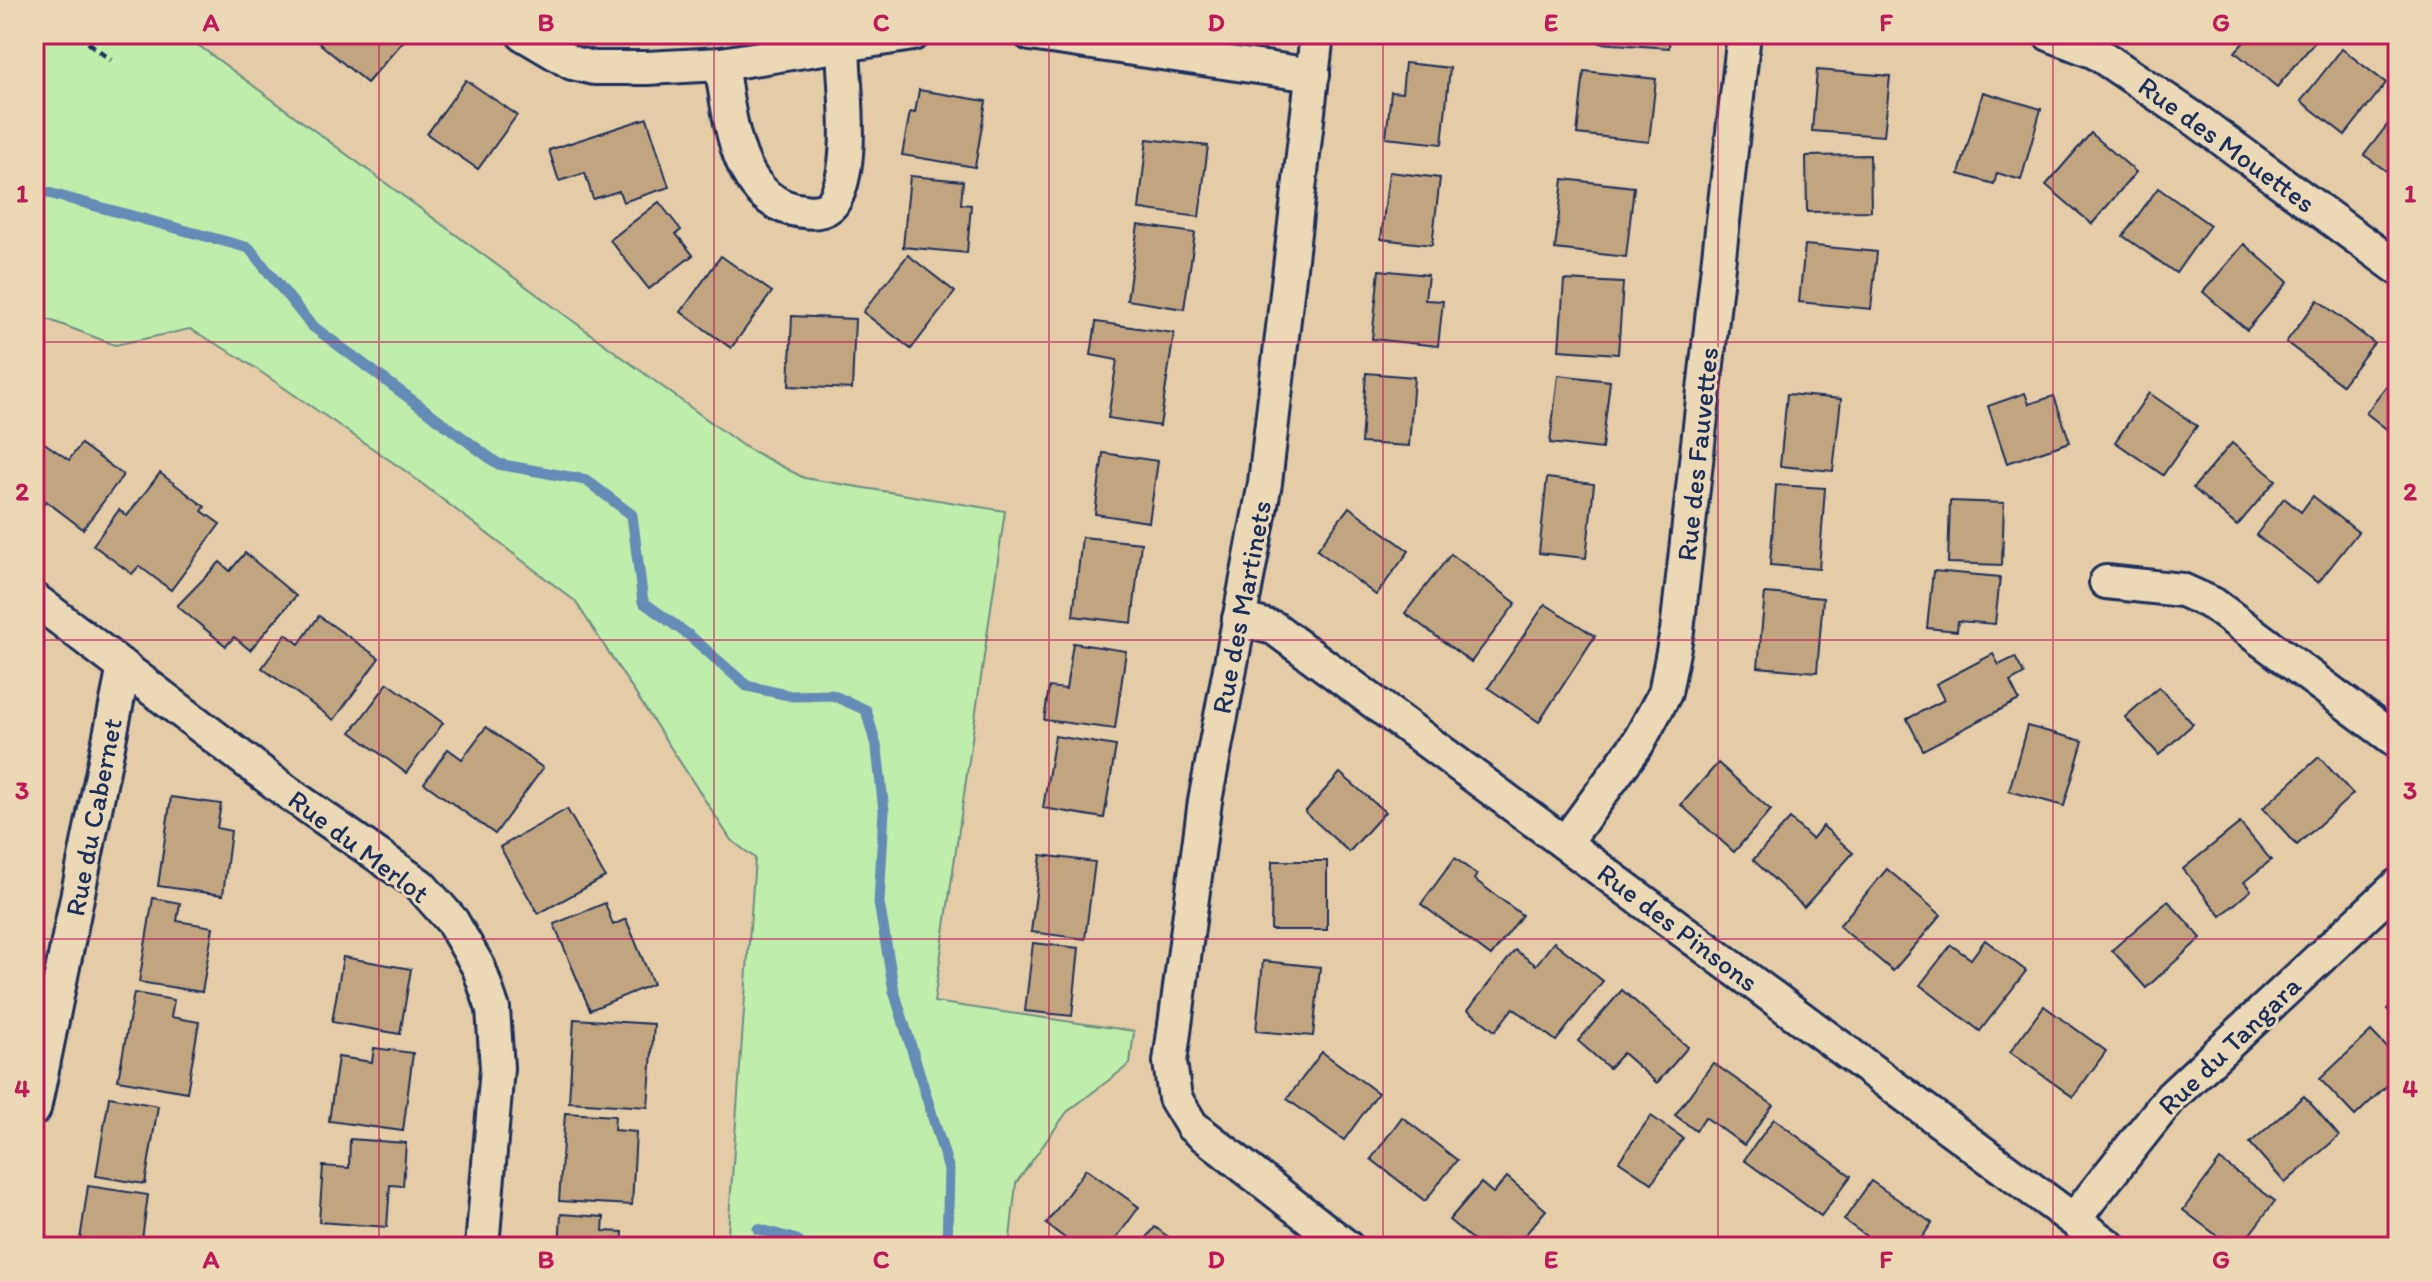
<svg xmlns="http://www.w3.org/2000/svg" width="2432" height="1281" font-family="Itim,sans-serif">
<style>
.green{fill:#bfedaa;stroke:#6d8e84;stroke-width:2}
.lines{fill:none;stroke-linecap:round;stroke-linejoin:round}
.stream{stroke:#638db7;stroke-width:11}
.building{fill:#c1a57f;stroke:#1b2f5e;stroke-width:2}
.minor-casing{stroke:#1b2f5e;stroke-width:38}
.path{stroke:#1b2f5e;stroke-width:5;stroke-dasharray:8 6;stroke-linecap:butt}
.minor{stroke:#ebd9b6;stroke-width:32}
.grid{fill:none;stroke:#c2185b;stroke-width:2;stroke-opacity:0.55}
.labels{text-anchor:middle;stroke-width:6;stroke-linejoin:round;paint-order:stroke}
.street-label{font-size:28px;fill:#1b2f5e;stroke:#ebd9b6}
.neatline{fill:none;stroke:#c2185b;stroke-width:3}
.grid-label{font-size:26px;text-anchor:middle;font-weight:bold;fill:#c2185b}
</style>
<rect width="100%" height="100%" fill="#e3cca6"/>
<filter id="ink" filterUnits="userSpaceOnUse"><feTurbulence type="fractalNoise" baseFrequency=".0125" numOctaves="2"/><feDisplacementMap in="SourceGraphic" scale="16" xChannelSelector="R" yChannelSelector="G"/><feConvolveMatrix kernelMatrix="1 2 1 2 8 2 1 2 1" color-interpolation-filters="sRGB"/></filter>
<g filter="url(#ink)">
<path class="green" d="M34,34H183L743,446L804,478L1005,511L934,1002L1134,1031L1130,1064L1067,1112L1016,1183L1009,1247H727L755,858L731,840L575,601L404,470L239,357L190,329L115,345L34,314Z"/>
<g class="lines">
<g class="stream">
<path d="M34,189L249,248L311,325L498,464L586,480L632,515L643,602L690,636L747,686L792,696L832,695L866,710L877,749L884,811L879,903L894,991L949,1170L947,1247"/>
<path d="M758,1229L797,1240L803,1247"/>
</g>
</g>
<g class="building">
<path d="M317,34H403L407,37L367,83L313,38Z"/>
<path d="M1600,34H1670L1669,48L1600,43Z"/>
<path d="M2251,34H2316L2319,37L2277,87L2235,52Z"/>
<path d="M2342,49L2386,83L2345,135L2301,101Z"/>
<path d="M1405,63L1450,68L1442,144L1386,138L1391,92L1402,93Z"/>
<path d="M1817,70L1890,76L1884,136L1812,131Z"/>
<path d="M1584,71L1656,79L1649,142L1577,134Z"/>
<path d="M466,80L517,115L478,169L427,134Z"/>
<path d="M919,90L986,101L975,167L902,155L910,112L915,113Z"/>
<path d="M1983,92L2041,109L2021,180L1997,173L1994,184L1959,174Z"/>
<path d="M2398,111V164L2389,173L2364,155Z"/>
<path d="M647,118L669,187L623,202L619,191L593,199L585,173L559,181L549,150Z"/>
<path d="M2091,133L2136,172L2092,224L2046,185Z"/>
<path d="M1147,139L1208,146L1199,217L1139,209Z"/>
<path d="M1870,155L1871,211L1807,212L1806,156Z"/>
<path d="M1389,172L1440,178L1432,245L1381,239Z"/>
<path d="M910,176L963,181L961,204L971,205L967,253L903,247Z"/>
<path d="M1563,179L1634,187L1626,257L1555,249Z"/>
<path d="M2158,188L2210,225L2176,273L2123,236Z"/>
<path d="M659,202L681,230L676,234L693,255L649,289L610,240Z"/>
<path d="M1138,225L1195,233L1184,309L1127,300Z"/>
<path d="M2244,244L2288,282L2247,330L2203,292Z"/>
<path d="M1805,245L1877,252L1871,309L1799,302Z"/>
<path d="M908,255L955,292L911,349L863,312Z"/>
<path d="M721,256L772,292L731,348L681,312Z"/>
<path d="M1379,270L1428,275L1425,300L1443,301L1438,346L1372,339Z"/>
<path d="M1564,280L1623,283L1618,354L1559,350Z"/>
<path d="M2318,300L2374,343L2342,385L2286,342Z"/>
<path d="M792,316L855,319L852,389L789,386Z"/>
<path d="M1096,322L1174,333L1160,426L1108,418L1117,360L1091,355Z"/>
<path d="M2398,372V438L2366,413Z"/>
<path d="M1366,373L1414,377L1409,446L1361,443Z"/>
<path d="M1558,375L1610,381L1602,449L1550,443Z"/>
<path d="M2025,393L2029,404L2054,396L2070,442L2007,463L1988,406Z"/>
<path d="M2149,393L2197,426L2163,475L2115,442Z"/>
<path d="M1787,394L1841,399L1833,471L1780,466Z"/>
<path d="M40,440L69,460L81,444L123,475L83,529L46,501L41,508L34,503V448Z"/>
<path d="M2232,443L2276,480L2237,526L2193,488Z"/>
<path d="M1103,453L1158,461L1149,522L1095,514Z"/>
<path d="M160,473L205,507L202,511L220,524L171,590L139,566L132,574L93,545L119,510L127,516Z"/>
<path d="M1547,478L1594,484L1586,558L1539,553Z"/>
<path d="M1776,485L1825,488L1819,569L1770,565Z"/>
<path d="M2313,496L2358,532L2318,583L2256,535L2284,498L2301,512Z"/>
<path d="M1950,501L2004,503L2002,565L1948,563Z"/>
<path d="M1349,507L1409,551L1376,595L1317,550Z"/>
<path d="M1082,537L1141,543L1132,623L1073,616Z"/>
<path d="M245,553L296,596L250,650L234,637L226,646L177,606L220,562L230,571Z"/>
<path d="M1451,554L1516,603L1471,662L1405,613Z"/>
<path d="M1933,571L2000,577L1995,624L1958,621L1957,631L1927,628Z"/>
<path d="M1765,593L1823,598L1817,672L1758,667Z"/>
<path d="M1545,604L1595,636L1539,722L1488,688Z"/>
<path d="M319,616L379,658L334,720L262,668L286,634L299,644Z"/>
<path d="M1073,643L1126,651L1115,729L1044,720L1049,687L1066,689Z"/>
<path d="M1993,654L1999,665L2015,657L2024,674L2010,682L2019,700L1923,750L1907,719L1944,700L1936,684Z"/>
<path d="M388,683L443,723L406,773L351,732Z"/>
<path d="M2159,687L2193,724L2159,755L2125,717Z"/>
<path d="M2027,726L2083,741L2064,806L2009,791Z"/>
<path d="M486,727L543,768L495,834L424,783L448,749L462,759Z"/>
<path d="M1055,736L1116,746L1104,818L1043,808Z"/>
<path d="M2319,757L2353,794L2297,845L2263,808Z"/>
<path d="M1718,763L1771,810L1734,852L1681,805Z"/>
<path d="M1340,773L1385,812L1349,852L1305,812Z"/>
<path d="M171,797L221,804L217,828L231,831L223,895L158,886Z"/>
<path d="M567,809L605,877L538,914L500,847Z"/>
<path d="M1790,819L1812,839L1823,826L1853,853L1804,907L1753,860Z"/>
<path d="M2240,823L2271,860L2244,882L2251,890L2221,916L2183,869Z"/>
<path d="M1041,855L1095,862L1085,939L1031,932Z"/>
<path d="M1455,858L1477,875L1474,879L1522,915L1491,956L1421,904Z"/>
<path d="M1272,861H1327V930H1271Z"/>
<path d="M1887,869L1941,915L1893,971L1839,926Z"/>
<path d="M153,898L180,903L177,921L213,927L202,992L139,982Z"/>
<path d="M2168,901L2201,938L2146,988L2112,950Z"/>
<path d="M605,903L613,925L626,919L653,984L590,1010L554,924Z"/>
<path d="M1985,940L2026,971L1980,1031L1920,985L1951,945L1971,959Z"/>
<path d="M1554,942L1603,981L1556,1041L1513,1008L1495,1031L1468,1010L1515,950L1536,965Z"/>
<path d="M1033,943L1079,948L1072,1016L1025,1011Z"/>
<path d="M343,957L411,969L400,1034L332,1022Z"/>
<path d="M1263,961L1320,967L1313,1036L1256,1031Z"/>
<path d="M1622,990L1688,1047L1657,1083L1623,1053L1609,1068L1578,1041Z"/>
<path d="M134,993L174,1000L171,1017L199,1022L187,1092L118,1080Z"/>
<path d="M2398,999V1021L2387,1009Z"/>
<path d="M2044,1006L2106,1051L2073,1097L2010,1052Z"/>
<path d="M574,1019L654,1024L648,1107L569,1102Z"/>
<path d="M2371,1031L2398,1059V1075L2355,1116L2320,1079Z"/>
<path d="M374,1048L413,1053L403,1131L329,1121L338,1057L372,1062Z"/>
<path d="M1322,1052L1378,1093L1344,1140L1287,1099Z"/>
<path d="M1713,1063L1773,1105L1744,1145L1705,1117L1696,1131L1675,1115Z"/>
<path d="M2304,1096L2339,1136L2285,1183L2250,1143Z"/>
<path d="M109,1097L158,1106L145,1184L96,1176Z"/>
<path d="M565,1113L615,1116L614,1130L636,1132L632,1205L559,1201Z"/>
<path d="M1651,1116L1683,1138L1652,1183L1619,1161Z"/>
<path d="M1402,1117L1457,1160L1425,1201L1371,1159Z"/>
<path d="M1774,1119L1851,1176L1821,1216L1744,1160Z"/>
<path d="M350,1139L406,1143L403,1186L390,1185L387,1227L319,1222L323,1166L349,1168Z"/>
<path d="M2220,1160L2275,1201L2240,1247H2232L2183,1210Z"/>
<path d="M1086,1169L1139,1207L1110,1247H1077L1046,1224Z"/>
<path d="M1507,1177L1546,1210L1515,1247H1481L1449,1220L1481,1183L1493,1193Z"/>
<path d="M1871,1181L1932,1223L1915,1247H1881L1844,1220Z"/>
<path d="M88,1186L148,1195L141,1247H79Z"/>
<path d="M561,1214L604,1217L603,1231L623,1232L622,1247H559Z"/>
<path d="M1155,1227L1182,1247H1140Z"/>
<path d="M316,1239L361,1247H315Z"/>
<path d="M364,1239L398,1244L397,1247H362Z"/>
</g>
<g class="lines">
<g class="minor-casing">
<g id="minor">
<path d="M523,34L572,63L594,68H647L721,64L913,34"/>
<path d="M1030,34L1313,75"/>
<path d="M1317,34L1265,483L1205,801L1170,1062L1175,1098L1192,1126L1347,1247"/>
<path d="M2049,34L2095,52L2199,122L2398,268"/>
<path d="M721,64C730,116 735,205 804,211C816,213 829,211 835,199C855,161 844,89 843,46"/>
<path d="M2106,582L2182,590L2213,604L2398,742"/>
<path d="M34,599L287,792L420,885L452,921L479,968L493,1009L497,1068L482,1247"/>
<path d="M1239,619L1274,628L2110,1247"/>
<path d="M1565,843L1638,743L1665,693L1677,631L1744,34"/>
<path d="M34,1109L124,667"/>
<path d="M2075,1218L2171,1097L2398,885"/>
</g>
</g>
<path class="path" d="M77,34L111,60"/>
<use href="#minor" class="minor"/>
</g>
</g>
<path class="grid" d="M379,34V1247M714,34V1247M1049,34V1247M1383,34V1247M1718,34V1247M2053,34V1247M34,342H2398M34,640H2398M34,939H2398"/>
<g class="labels">
<g class="street-label">
<text transform="translate(2227 144) rotate(36)" y="10">Rue des Mouettes</text>
<text transform="translate(1697 454) rotate(-84)" y="10">Rue des Fauvettes</text>
<text transform="translate(1241 607) rotate(-79)" y="10">Rue des Martinets</text>
<text transform="translate(93 817) rotate(-79)" y="10">Rue du Cabernet</text>
<text transform="translate(359 846) rotate(37)" y="10">Rue du Merlot</text>
<text transform="translate(1678 927) rotate(37)" y="10">Rue des Pinsons</text>
<text transform="translate(2229 1045) rotate(-44)" y="10">Rue du Tangara</text>
</g>
</g>
<rect width="2432" height="1281" fill="none" stroke="#ebd9b6" stroke-width="88"/>
<rect x="44" y="44" width="2344" height="1193" class="neatline"/>
<g class="grid-label">
<text x="211" y="31">A</text>
<text x="546" y="31">B</text>
<text x="881" y="31">C</text>
<text x="1216" y="31">D</text>
<text x="1551" y="31">E</text>
<text x="1886" y="31">F</text>
<text x="2221" y="31">G</text>
<text x="22" y="202">1</text>
<text x="2410" y="202">1</text>
<text x="22" y="500">2</text>
<text x="2410" y="500">2</text>
<text x="22" y="799">3</text>
<text x="2410" y="799">3</text>
<text x="22" y="1097">4</text>
<text x="2410" y="1097">4</text>
<text x="211" y="1268">A</text>
<text x="546" y="1268">B</text>
<text x="881" y="1268">C</text>
<text x="1216" y="1268">D</text>
<text x="1551" y="1268">E</text>
<text x="1886" y="1268">F</text>
<text x="2221" y="1268">G</text>
</g>
</svg>
